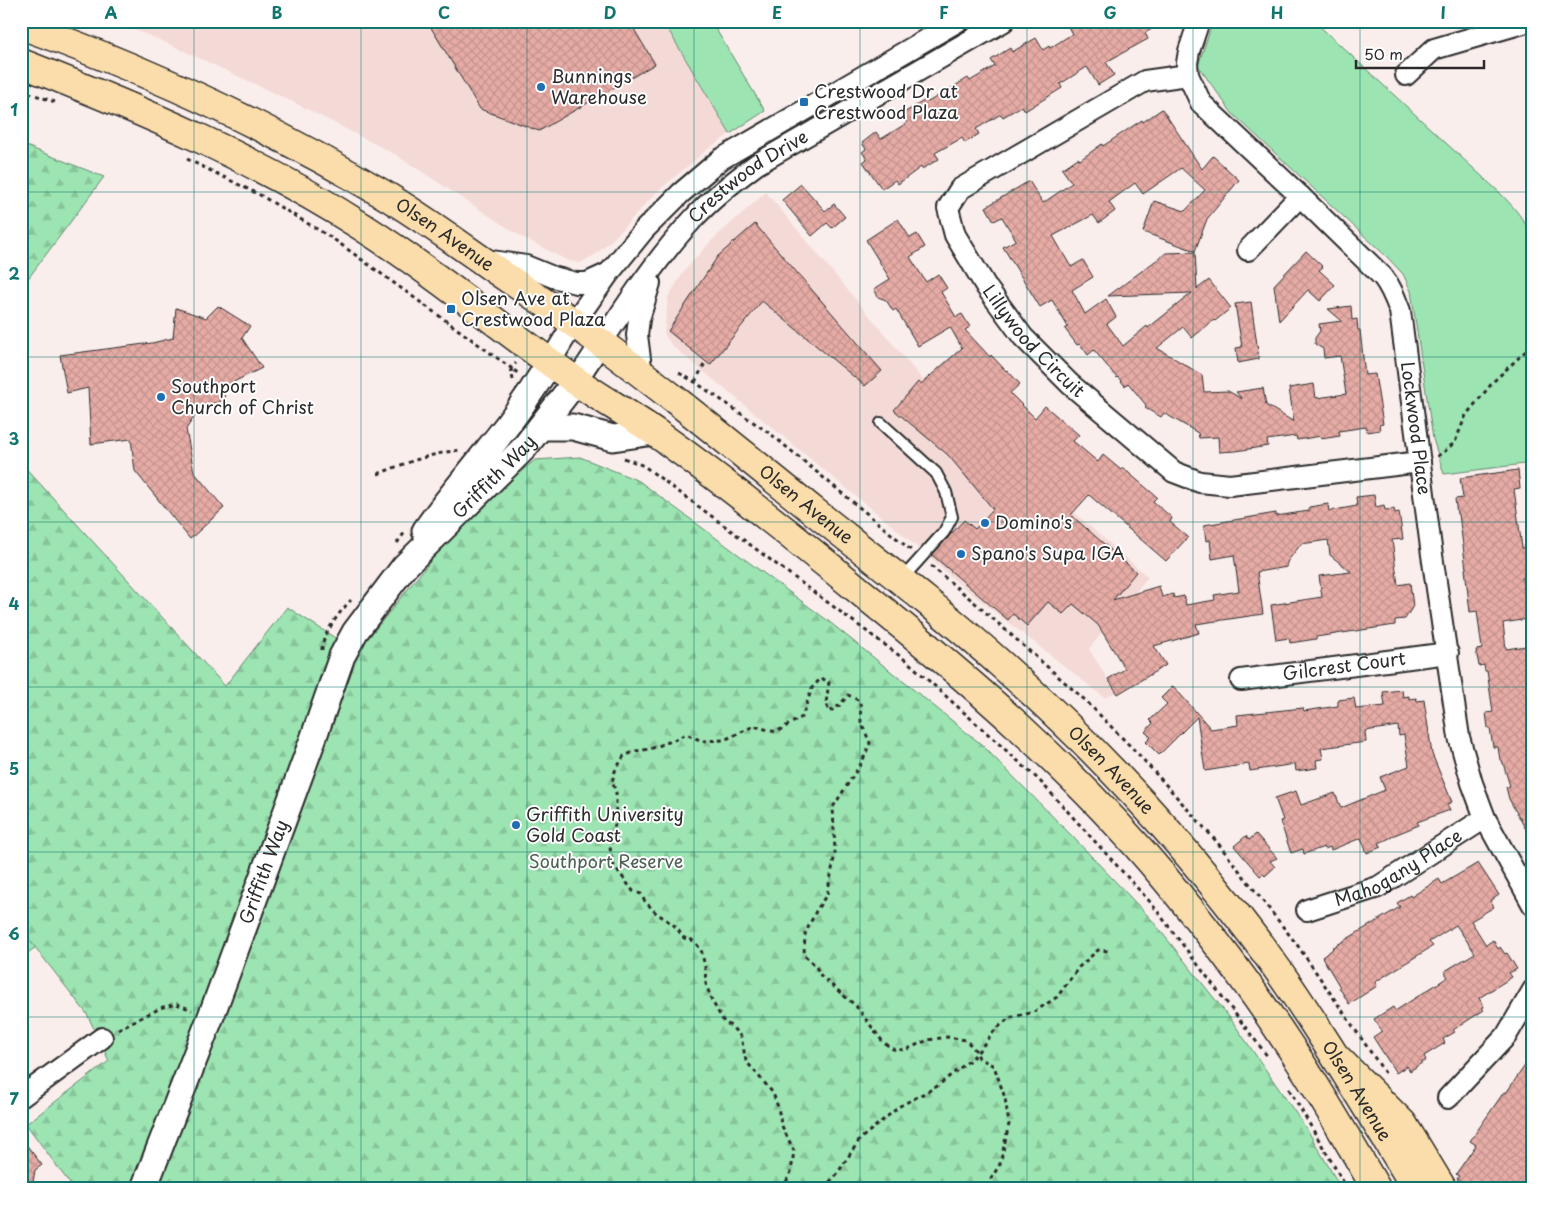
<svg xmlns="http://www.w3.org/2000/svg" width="1554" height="1209" font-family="'Playpen Sans',sans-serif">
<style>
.built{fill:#f4dad7}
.green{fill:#9ce4b2;stroke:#64886e}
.forest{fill:url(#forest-firs);stroke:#64886e}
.building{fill:url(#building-cross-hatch);stroke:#2b2b2b}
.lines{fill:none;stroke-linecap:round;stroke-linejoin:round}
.service-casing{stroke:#2b2b2b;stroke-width:14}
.minor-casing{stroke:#2b2b2b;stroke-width:24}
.tertiary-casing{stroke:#2b2b2b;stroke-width:29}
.primary-casing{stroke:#2b2b2b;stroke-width:31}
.motorway-casing{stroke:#2b2b2b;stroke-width:31}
.path{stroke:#2b2b2b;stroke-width:3;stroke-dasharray:4 4;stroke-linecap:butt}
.service{stroke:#fff;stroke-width:10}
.minor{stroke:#fff;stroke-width:20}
.tertiary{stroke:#fff;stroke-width:25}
.primary{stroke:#fbddab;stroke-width:28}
.motorway{stroke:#fbddab;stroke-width:28}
.grid{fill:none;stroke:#0f766e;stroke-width:1;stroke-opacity:0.55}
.poi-dot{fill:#1f6fb2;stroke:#fff;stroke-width:2}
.labels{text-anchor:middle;stroke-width:4;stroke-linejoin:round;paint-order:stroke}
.poi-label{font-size:18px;fill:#2b2b2b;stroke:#fff;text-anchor:start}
.street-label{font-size:18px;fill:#2b2b2b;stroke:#fff}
.park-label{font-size:18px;fill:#4d6254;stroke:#fff}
.neatline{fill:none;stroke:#0f766e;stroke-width:2}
.grid-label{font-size:16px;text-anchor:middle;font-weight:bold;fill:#0f766e}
</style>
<defs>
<pattern id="forest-firs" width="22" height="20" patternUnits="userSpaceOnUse" patternTransform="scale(1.25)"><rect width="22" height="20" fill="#9ce4b2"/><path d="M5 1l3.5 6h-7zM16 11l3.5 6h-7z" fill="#87c499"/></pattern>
<pattern id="building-cross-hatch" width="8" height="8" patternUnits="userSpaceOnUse" patternTransform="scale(1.25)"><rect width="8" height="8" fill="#e6aba5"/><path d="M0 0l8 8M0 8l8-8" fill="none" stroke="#c5938e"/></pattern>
</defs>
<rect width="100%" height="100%" fill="#faeeed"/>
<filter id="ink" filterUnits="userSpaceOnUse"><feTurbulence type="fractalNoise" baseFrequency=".02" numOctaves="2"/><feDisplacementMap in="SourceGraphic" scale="10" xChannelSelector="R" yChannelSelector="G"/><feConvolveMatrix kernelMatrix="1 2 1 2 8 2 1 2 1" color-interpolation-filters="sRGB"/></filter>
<g filter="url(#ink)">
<g class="built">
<path d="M112,21H663L730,134L708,149L657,192L611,241L595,255L580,263L568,261L520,236L396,155L293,102L160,40Z"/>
<path d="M766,192L923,380L1148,577L1089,649L1116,692L1105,698L958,583L901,533L672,346L664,334L668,297L684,271L711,241Z"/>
</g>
<g class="green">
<path d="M663,21H711L765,111L730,134Z"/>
<path d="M1213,21H1314L1499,192C1514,207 1526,221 1533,240V524L1524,464L1444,474L1433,439L1411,291L1403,274L1387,257L1232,113L1198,66Z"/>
<path d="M21,928L36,947L21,958Z"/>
</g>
<g class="forest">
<path d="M21,144L104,177L21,288Z"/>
<path d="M580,457L639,481L827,620L981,744L1071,835L1151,919L1230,1018L1308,1131L1341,1188H73L26,1124L109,1061L87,1014L21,929V463L225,686L287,607L357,652L445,543L492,495L535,460Z"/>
</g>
<g class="building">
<path d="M427,21H629L655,64L539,131L480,109Z"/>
<path d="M1065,21H1165L1145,33L1148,39L1106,62L1114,75L1098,85L1087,67L1060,84L1062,88L1041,101L1025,111L1022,106L1003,117L1001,114L976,129L979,134L965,143L962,138L935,153L939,159L922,169L921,167L898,184L895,180L882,189L863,162L867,159L862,152L866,149L862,143L876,132L881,139L907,123L902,114L927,99L928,102L968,78L970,81L995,66L991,60L1010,48L1012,52L1036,38L1043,50L1049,46L1050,48L1072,34Z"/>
<path d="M1162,109L1202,169L1213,156L1239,180L1207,219L1195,251L1143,232L1154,201L1185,211L1205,190L1181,168L1143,194L1135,183L1109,202L1115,211L1099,223L1093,215L1053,236L1071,267L1083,260L1093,277L1072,290L1085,314L1106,299L1116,317L1107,324L1123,346L1147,326L1148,328L1192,293L1108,296L1166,253L1195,252L1197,289L1209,280L1231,308L1215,321L1214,320L1192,338L1183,327L1157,348L1202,375L1204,392L1228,391L1242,399L1236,392L1263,388L1266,405L1294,422L1289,388L1314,384L1316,398L1346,394L1340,356L1324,358L1323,349L1315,344V338L1320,331L1319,324L1342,321L1328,309L1351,306L1352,320L1357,319L1358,330H1360L1365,375L1375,374L1383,424L1379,425L1380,430L1367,432L1366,427L1339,431L1340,436L1321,439V436L1297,440L1296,436L1267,440L1268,446L1236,451L1219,452L1218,437L1199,438L1198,433L1164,413L1161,417L1145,408L1146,405L1128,383L1125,386L1118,377L1117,378L1094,350L1088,355L1080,344L1077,345L1065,329L1068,327L1052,300L1040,307L1003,247L1016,240L1002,217L994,221L986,207L1029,181L1043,203L1072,183L1062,169L1078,158L1080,160L1102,144L1103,146L1142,120L1143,122Z"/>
<path d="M801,184L825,211L834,204L845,217L832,228L827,223L812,236L782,200Z"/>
<path d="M898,219L910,238L917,234L925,247L910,257L926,282L938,274L947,288L941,292L956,317L962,314L970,327L965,330L990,357L991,355L1006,371L1007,370L1020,384L1010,393L1035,418L1045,406L1079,435L1073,441L1098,462L1103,455L1121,470L1123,468L1157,497L1153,501L1172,518L1170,522L1188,537L1166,561L1089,495L1071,515L1136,572L1113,600L1159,586L1162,597L1173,594L1174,598L1184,596L1186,605L1215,600L1214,595L1239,591L1234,555L1212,559L1210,540L1206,541L1204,525L1276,513V516L1309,511V507L1328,504L1329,511L1357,506L1356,497L1374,495L1376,507L1384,505L1385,510L1394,509L1395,513L1399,512L1403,539L1392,540L1398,585L1410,583L1413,606L1405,619L1395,620V625L1316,637V639L1290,643L1289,638L1276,640L1271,605L1322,597L1319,576L1351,572L1330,555L1328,540L1301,544L1287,562V567L1257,572L1263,614L1196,624L1199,633L1154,646L1166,665L1118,694L1108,679L1125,669L1098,625L1073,604L1063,614L1048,602L1027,626L1013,614L1008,620L932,555L964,520L975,529L993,509L948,455L894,410L918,382L921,384L962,348L950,327L918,346L896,309L893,311L886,300L878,297L874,289L890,279L866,240Z"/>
<path d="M755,224L882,371L865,386L762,301L710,365L668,331L718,256Z"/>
<path d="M1306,251L1323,267L1319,270L1335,285L1320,301L1308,290L1279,321L1274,285Z"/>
<path d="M1251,302L1259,359L1238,363L1236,348L1242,347L1235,304Z"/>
<path d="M218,306L250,326L242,338L262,368L223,387L225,400L201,407L186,429L194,472L224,508L190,539L135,471L131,439L91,444L88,388L67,393L60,355L152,343L173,338L176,308L206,318Z"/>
<path d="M1518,470L1520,488L1514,489L1522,548H1526L1530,577L1522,578L1528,619L1503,623L1506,649L1533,645V842L1509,799L1506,787L1510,786L1502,760H1500L1498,747H1493L1490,728H1488L1486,713L1493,712L1487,671H1485L1484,665L1479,666L1476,650L1482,649L1477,611L1470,612L1465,569H1466L1459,514H1457L1455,499L1463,498L1460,478Z"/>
<path d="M1173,686L1211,729L1238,725L1237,715L1303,708L1304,711L1338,706V700L1354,698L1356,709L1385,706L1383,692L1402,690L1403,697L1409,696V699L1416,698L1417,701L1424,700L1432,754L1452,802L1447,804L1450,810L1417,822L1419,825L1392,836V837L1379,843L1381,847L1367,853L1361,838L1331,850L1330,847L1325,849L1324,847L1304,854L1303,849L1291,853L1280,821L1283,820L1275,798L1296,791L1301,805L1335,793L1341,808L1385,790L1380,777L1409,766L1404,735L1399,736L1398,726L1365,731L1366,742L1321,748L1323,759L1316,760L1317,768L1296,771L1295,764L1250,771L1249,764L1205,771L1197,717L1159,755L1146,742L1151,737L1145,732L1153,723L1150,720L1167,704L1161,698Z"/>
<path d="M1256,834L1277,858L1270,861L1275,867L1265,876L1263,874L1260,876L1234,846L1246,836L1249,840Z"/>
<path d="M1478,863L1499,895L1490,901L1494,907L1471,921L1486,945L1493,940L1498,949L1500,947L1505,954L1507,953L1517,969L1509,973L1512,977L1479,998L1484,1007L1482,1008L1484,1010L1453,1030L1455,1032L1443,1039L1445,1043L1424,1056L1426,1060L1410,1071L1407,1066L1396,1073L1373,1037L1382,1031L1374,1019L1393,1007L1395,1011L1448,977L1445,973V971L1475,953L1456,925L1429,942L1433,946L1375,982L1377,986L1349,1004L1339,987H1340L1322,957L1333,949L1332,948L1400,907L1397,903L1410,895L1411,897L1439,879L1442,884Z"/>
<path d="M1533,1054V1168L1520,1188H1490L1483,1183L1479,1188H1470L1457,1179L1459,1176L1456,1174L1476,1145L1470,1141L1504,1092L1506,1093Z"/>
<path d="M21,1138L42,1165L35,1170L32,1188H21Z"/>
</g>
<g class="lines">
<g class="service-casing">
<path id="service" d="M881,423L936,473L946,492L952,517L944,532L901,580"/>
</g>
<g class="minor-casing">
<g id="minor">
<path id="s1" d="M1199,21L1189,51L1187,63L1188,75L1201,103L1300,196L1383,277C1391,287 1395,298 1400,311L1432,555L1459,737L1472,783L1485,818L1533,905"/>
<path id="s2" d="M1188,75L1145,81L960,189L948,208L955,235L987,288L1023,337L1070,384L1174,472L1200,482L1230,485L1420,462"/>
<path d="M1406,75L1434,49L1530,21"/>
<path d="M1248,250L1300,196"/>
<path d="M485,260L526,266L553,277L576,283H587L609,273"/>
<path d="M550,362L573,324L609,273L644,230L681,193L721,159L958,21"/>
<path d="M642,375L637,335L639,319L650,283"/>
<path id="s3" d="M576,381C613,326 648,268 693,219C712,198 734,181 757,164L1004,21"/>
<path id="s4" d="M1241,680L1448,653"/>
<path id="s5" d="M1307,910L1378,887L1485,818"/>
<path d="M21,1097L102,1038"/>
<path d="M1448,1098L1506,1036L1533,990"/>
</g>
</g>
<g class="tertiary-casing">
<g id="tertiary">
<path d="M541,427H573L613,438L654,432"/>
<path d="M425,531C444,503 466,478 487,451C510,423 531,393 550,362"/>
<path id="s6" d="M144,1188L213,1011L312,742L342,656L355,632L404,567L524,448L576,381"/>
</g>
</g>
<g class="primary-casing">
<g id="primary">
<path id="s7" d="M21,25C147,70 268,126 383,194C417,214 450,238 483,261C508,279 534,296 560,313C648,376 732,445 816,513C879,563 943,612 1003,666C1065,721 1125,781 1179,844C1217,889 1254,935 1287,983C1333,1050 1374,1119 1416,1188"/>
<path d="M21,63C139,109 255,158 361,226C435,273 502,329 573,379C600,398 629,414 656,433C727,483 795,538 862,593C970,680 1074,770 1163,876C1207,929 1249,984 1287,1042C1319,1089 1347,1139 1376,1188"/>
</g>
</g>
<g class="motorway-casing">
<path id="motorway" d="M1337,1058L1403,1124L1442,1188"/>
</g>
<g class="path">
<path d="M21,90L55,102"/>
<path d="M187,159L260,195L332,238L511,368L516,363"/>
<path d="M679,373L695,382L772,435L912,551"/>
<path d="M513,380L511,368L519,374"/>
<path d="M695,382L706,361"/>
<path d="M1437,456L1443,453L1455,442L1466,415L1494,381L1528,349L1533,347"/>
<path d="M624,458L644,466L908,662L1039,780L1151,903L1268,1057"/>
<path d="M378,474C405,463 432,453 461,450"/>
<path d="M397,543L405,532"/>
<path d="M931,566L974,602L1086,701L1140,756L1217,842L1298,946L1385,1073"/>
<path d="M322,650C321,636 341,610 351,600"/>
<path d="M118,1029L163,1007L177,1004L192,1010"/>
<path d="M1289,1089L1347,1188"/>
<path d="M781,1188L786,1182L791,1172L794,1151L781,1124L778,1107L773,1093L746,1061L741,1037L731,1026L724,1022L712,1001L706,984L705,967L701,949L692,940L684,938L675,926L655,912L644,900L641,894L633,891L612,863L610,847L615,824L616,806V792L612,782L615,771L624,756L636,751L650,749L674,740L686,734L702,741L724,740L754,726L776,732L802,717L812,688L821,678L829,682L826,703L829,712L840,705L848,695L860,701L861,722L870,743L862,762L833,807L835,853L831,875L827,894L816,911L805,934L804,955L815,965L821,976L856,1006L883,1042L893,1049L905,1050L928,1040L947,1037L966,1040L976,1051L979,1058L994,1066L1005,1098L1009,1124L1000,1164L991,1179L990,1188"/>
<path d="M824,1188L837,1174L860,1139L900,1106L936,1087L970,1060L977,1053L994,1031L1009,1018L1034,1012L1057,997L1079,967L1098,950L1109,951"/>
</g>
<use href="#service" class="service"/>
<use href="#minor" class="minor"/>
<use href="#tertiary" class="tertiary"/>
<use href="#primary" class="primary"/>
<use href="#motorway" class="motorway"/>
</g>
</g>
<path class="grid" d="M194,21V1188M361,21V1188M527,21V1188M694,21V1188M860,21V1188M1027,21V1188M1193,21V1188M1360,21V1188M21,192H1533M21,357H1533M21,522H1533M21,687H1533M21,852H1533M21,1017H1533"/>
<g class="poi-dot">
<circle cx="541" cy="87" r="5"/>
<rect x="799" y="97" width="10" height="10" rx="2.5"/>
<rect x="446" y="304" width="10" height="10" rx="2.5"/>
<circle cx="161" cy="397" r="5"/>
<circle cx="985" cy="523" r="5"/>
<circle cx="961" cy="554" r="5"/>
<circle cx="516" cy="825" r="5"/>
</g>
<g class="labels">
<g class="poi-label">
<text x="551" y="83">Bunnings<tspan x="551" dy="21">Warehouse</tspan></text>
<text x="814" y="98">Crestwood Dr at<tspan x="814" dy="21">Crestwood Plaza</tspan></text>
<text x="461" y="305">Olsen Ave at<tspan x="461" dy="21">Crestwood Plaza</tspan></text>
<text x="171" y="393">Southport<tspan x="171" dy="21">Church of Christ</tspan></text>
<text x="995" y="529">Domino's</text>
<text x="971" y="560">Spano's Supa IGA</text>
<text x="526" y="821">Griffith University<tspan x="526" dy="21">Gold Coast</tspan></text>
</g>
<g class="street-label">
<text dy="6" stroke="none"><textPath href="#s3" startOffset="270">Crestwood Drive</textPath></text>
<text dy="6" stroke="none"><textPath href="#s7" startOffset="474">Olsen Avenue</textPath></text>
<text dy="6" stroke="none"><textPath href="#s2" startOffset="441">Lillywood Circuit</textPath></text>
<text dy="6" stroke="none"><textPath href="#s1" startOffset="495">Lockwood Place</textPath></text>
<text dy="6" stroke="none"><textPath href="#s6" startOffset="804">Griffith Way</textPath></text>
<text dy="6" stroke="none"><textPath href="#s7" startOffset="925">Olsen Avenue</textPath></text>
<text dy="6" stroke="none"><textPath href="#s4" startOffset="104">Gilcrest Court</textPath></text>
<text dy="6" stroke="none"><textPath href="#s7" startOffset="1330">Olsen Avenue</textPath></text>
<text dy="6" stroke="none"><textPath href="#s5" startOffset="101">Mahogany Place</textPath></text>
<text dy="6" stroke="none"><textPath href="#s6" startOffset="338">Griffith Way</textPath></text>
<text dy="6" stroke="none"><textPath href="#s7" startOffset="1735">Olsen Avenue</textPath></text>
</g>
<g class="park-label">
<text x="606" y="868">Southport Reserve</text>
</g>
</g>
<rect width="1554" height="1209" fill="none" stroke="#fff" stroke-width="55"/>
<path d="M1356 60v8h128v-8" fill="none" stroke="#2b2b2b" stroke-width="2.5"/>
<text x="1364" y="60" font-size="15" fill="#2b2b2b" stroke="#ffffff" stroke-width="4" paint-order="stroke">50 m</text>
<rect x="28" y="28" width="1498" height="1154" class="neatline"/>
<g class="grid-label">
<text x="111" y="19">A</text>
<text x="277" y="19">B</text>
<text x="444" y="19">C</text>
<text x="610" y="19">D</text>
<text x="777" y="19">E</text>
<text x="944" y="19">F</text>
<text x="1110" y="19">G</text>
<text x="1277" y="19">H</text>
<text x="1443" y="19">I</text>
<text x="14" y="116">1</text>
<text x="14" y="280">2</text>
<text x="14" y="445">3</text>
<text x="14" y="610">4</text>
<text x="14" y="775">5</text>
<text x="14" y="940">6</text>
<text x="14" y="1105">7</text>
</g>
</svg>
